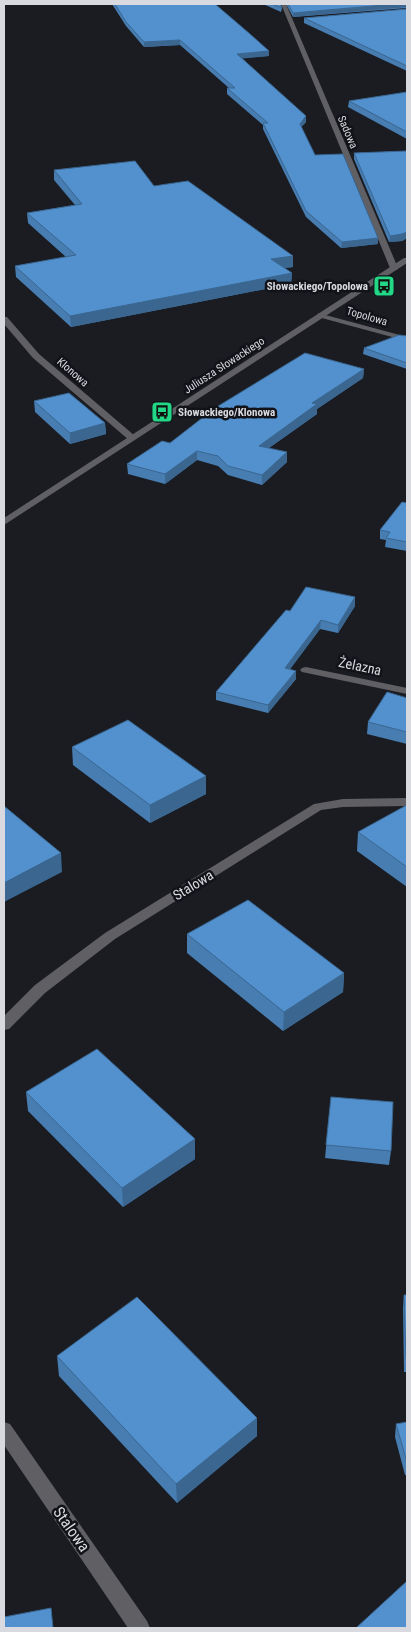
<svg xmlns="http://www.w3.org/2000/svg" width="411" height="1632" font-family="'Roboto Condensed',sans-serif">
<style>
.lines{fill:none;stroke-linecap:round;stroke-linejoin:round}
.minor{fill:#605f63;fill-rule:evenodd}
.tertiary{fill:#605f63;fill-rule:evenodd}
.wall{fill:#477db1}
.shaded-wall{fill:#3a6690}
.building{fill:#5391ce;stroke:#3a6690}
.labels{text-anchor:middle;stroke-width:5;stroke-linejoin:round;paint-order:stroke}
.far-street-label{font-size:11px;fill:#d9dadf;stroke:#111319}
.far-poi-label{font-size:11px;font-weight:bold;fill:#d9dadf;stroke:#111319;text-anchor:end}
.street-label{font-size:14px;fill:#d9dadf;stroke:#111319}
.near-street-label{font-size:16px;fill:#d9dadf;stroke:#111319}
</style>
<rect width="100%" height="100%" fill="#1a1c22"/>
<g class="lines">
<g class="minor">
<path d="M281,4H286L398,268L397,270L390,268Z"/>
<path d="M318,313L407,337V341L318,317Z"/>
<path d="M4,317H7L39,354L135,436V440H129L33,358L4,324Z"/>
<path d="M306,667L407,688V694L302,672L300,670L302,668Z"/>
<path d="M407,798V806L343,807L321,810L115,939L45,993L9,1029L4,1030V1016L35,985L105,933L314,804L343,799Z"/>
<path d="M4,1422L10,1424L147,1621L150,1628H128L4,1445Z"/>
</g>
<path class="tertiary" d="M404,258H407V263L4,525V518Z"/>
</g>
<g class="wall">
<path d="M112,4H215L269,56L242,58L306,122L301,127L315,155L378,238V244L341,248L306,217L263,129V125L227,94V88H229L180,45L144,47L126,26Z"/>
<path d="M263,4H280L282,8L281,12Z"/>
<path d="M286,4H407V8L293,17Z"/>
<path d="M407,9V71L304,23V18Z"/>
<path d="M407,92V139L348,107L349,101Z"/>
<path d="M407,151V238L402,241L389,242L354,159V153Z"/>
<path d="M54,170L154,186L293,256V267L284,268L292,273L291,284L71,327L16,277L15,266L66,257L28,223L27,213L75,205L54,180Z"/>
<path d="M407,336V369L363,354L364,348Z"/>
<path d="M364,369L363,378L317,409V414L269,448L287,462L262,485L228,475L218,466L197,460L165,484L128,474L127,464L170,443Z"/>
<path d="M34,401L105,423L106,434L70,444L35,412Z"/>
<path d="M407,503V551L385,547L386,540L380,539V530Z"/>
<path d="M355,606L338,633L320,629L290,669L296,679L268,713L216,700V692L290,611Z"/>
<path d="M407,698V744L367,734L368,722Z"/>
<path d="M72,747L206,794L150,823L73,765Z"/>
<path d="M407,805V887L357,851L358,832Z"/>
<path d="M187,934L344,973L343,992L283,1031L187,953Z"/>
<path d="M26,1092L195,1159L123,1207L28,1111Z"/>
<path d="M331,1097L391,1151L389,1165L325,1158Z"/>
<path d="M404,1295H407V1372H404L403,1308Z"/>
<path d="M57,1356L257,1418V1436L177,1503L59,1376Z"/>
<path d="M407,1422V1475H405L395,1437L396,1424Z"/>
</g>
<g class="shaded-wall">
<path d="M395,4H407V7L293,17V13Z"/>
<path d="M180,40V45L144,47V42Z"/>
<path d="M269,51V56L237,59V54Z"/>
<path d="M306,116V122L299,129L300,124Z"/>
<path d="M407,232V238L402,241L389,242L390,236Z"/>
<path d="M378,238V244L341,248L342,242Z"/>
<path d="M293,256V267L271,270V259Z"/>
<path d="M292,273L291,284L71,327L70,316Z"/>
<path d="M364,369L363,378L317,409V414L259,455V446L312,403Z"/>
<path d="M105,423L106,434L70,444V433Z"/>
<path d="M197,451V460L165,484V474Z"/>
<path d="M287,452V462L262,485V475Z"/>
<path d="M355,597V606L338,633V625Z"/>
<path d="M321,620L320,629L285,676V668Z"/>
<path d="M296,671V679L268,713V705Z"/>
<path d="M206,776V794L150,823V805Z"/>
<path d="M61,853L62,872L4,902V883Z"/>
<path d="M344,973L343,992L283,1031L284,1012Z"/>
<path d="M195,1139V1159L123,1207L122,1188Z"/>
<path d="M257,1418V1436L177,1503L176,1484Z"/>
</g>
<g class="building">
<path d="M115,4H215L250,34L269,51L237,54L306,116L300,124L315,155L343,154L378,238L342,242L306,211L263,123H268L227,88H235L180,40L144,42L126,22Z"/>
<path d="M273,4H280L282,8Z"/>
<path d="M288,4H395L293,13Z"/>
<path d="M407,9V66L304,18Z"/>
<path d="M407,92V132L349,101Z"/>
<path d="M407,151V232L402,234L390,236L354,153Z"/>
<path d="M135,161L154,186L188,181L293,256L271,259L292,273L70,316L15,266L76,255L27,213L82,204L54,170Z"/>
<path d="M399,335L407,336V363L364,348Z"/>
<path d="M305,353L364,369L312,403L317,404L259,446L287,452L262,475L228,466L218,456L197,451L165,474L127,464L162,441L170,443L215,408Z"/>
<path d="M69,393L105,423L70,433L34,401Z"/>
<path d="M402,502L407,503V542L386,538L390,532L380,530Z"/>
<path d="M306,587L355,597L338,625L321,620L285,668L296,671L268,705L216,692L286,610L290,611Z"/>
<path d="M387,692L407,698V732L368,722Z"/>
<path d="M128,720L206,776L150,805L72,747Z"/>
<path d="M407,805V867L358,832Z"/>
<path d="M4,806L61,853L4,883Z"/>
<path d="M248,900L344,973L284,1012L187,934Z"/>
<path d="M97,1049L195,1139L122,1188L26,1092Z"/>
<path d="M331,1097L393,1102L391,1151L326,1145Z"/>
<path d="M404,1295H407V1359H406Z"/>
<path d="M137,1297L257,1418L176,1484L57,1356Z"/>
<path d="M407,1422V1462L396,1424Z"/>
<path d="M407,1581V1628H356Z"/>
<path d="M51,1608L53,1628H4V1617Z"/>
</g>
<defs>
<g id="bus-square" transform="scale(1.125)"><rect x="-9" y="-9" width="18" height="18" rx="4" fill="#22d887" stroke="#111319"/><path d="M-5-6H5V4H4V6H2V4H-2V6H-4V4H-5ZM-3.5-4V0h7V-4ZM-3.5 1.2v1.5H-2V1.2ZM2 1.2v1.5H3.5V1.2Z" fill="#111"/></g>
</defs>
<g fill-rule="evenodd">
<use href="#bus-square" x="384" y="286"/>
<use href="#bus-square" x="162" y="412"/>
</g>
<g class="labels">
<g class="far-street-label">
<text transform="translate(348 132) rotate(67)" y="4">Sadowa</text>
<text transform="translate(367 316) rotate(16)" y="4">Topolowa</text>
<text transform="translate(224 365) rotate(-33)" y="4">Juliusza Słowackiego</text>
<text transform="translate(73 372) rotate(41)" y="4">Klonowa</text>
</g>
<g class="far-poi-label">
<text x="368" y="290">Słowackiego/Topolowa</text>
<text x="178" y="416" text-anchor="start">Słowackiego/Klonowa</text>
</g>
<g class="street-label">
<text transform="translate(360 666) rotate(12)" y="5">Żelazna</text>
<text transform="translate(193 885) rotate(-31)" y="5">Stalowa</text>
</g>
<g class="near-street-label">
<text transform="translate(72 1529) rotate(55)" y="6">Stalowa</text>
</g>
</g>
<rect width="411" height="1632" fill="none" stroke="#d9dadf" stroke-width="10"/>
</svg>
